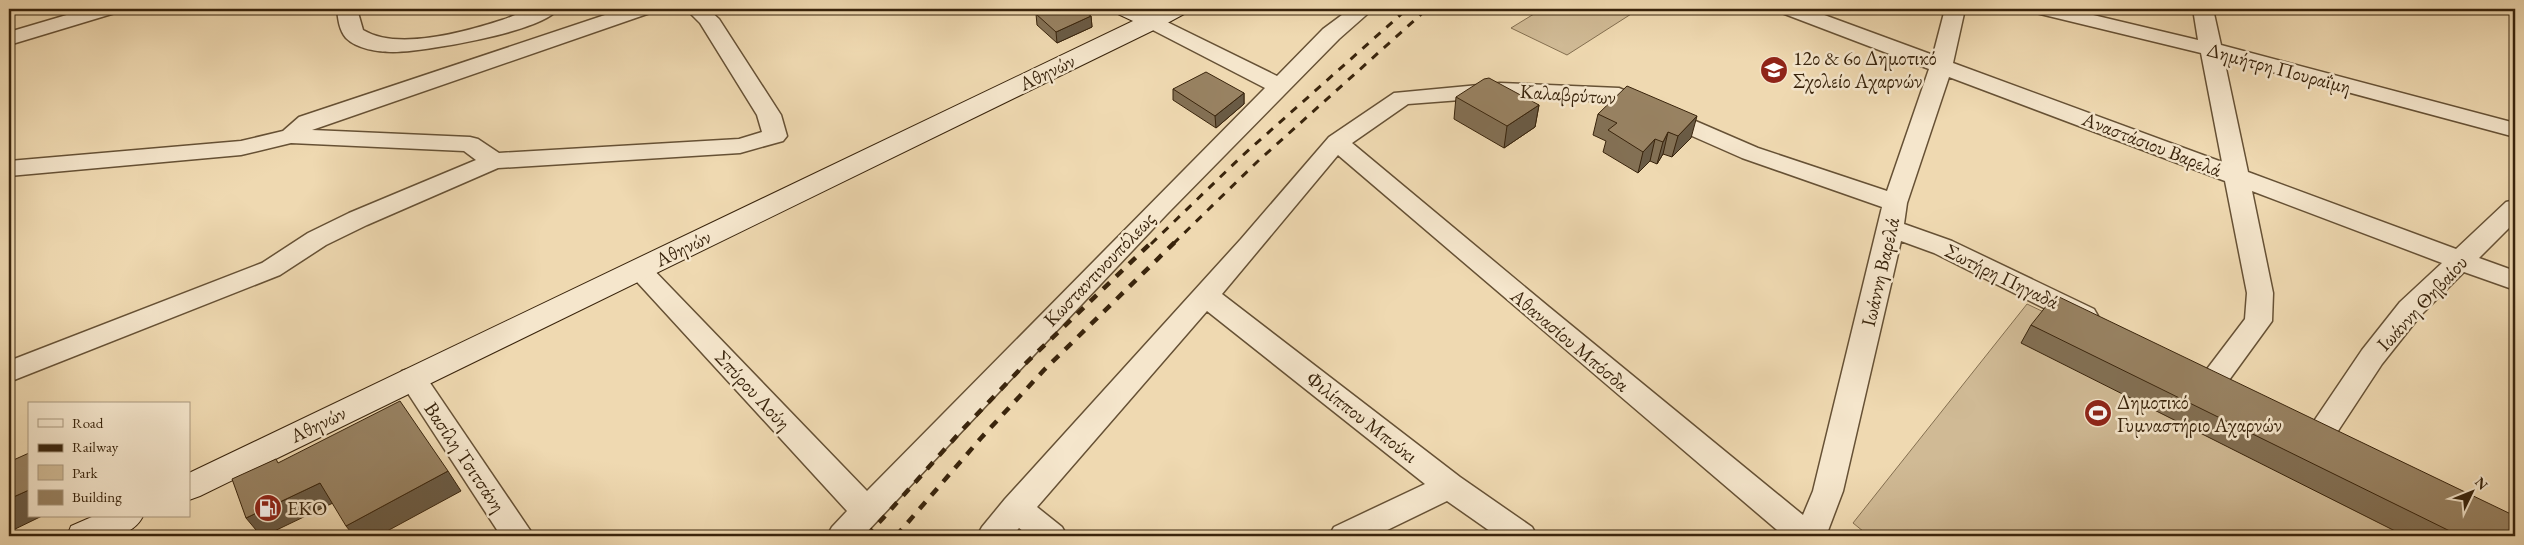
<svg xmlns="http://www.w3.org/2000/svg" width="2524" height="545" font-family="'EB Garamond',serif">
<style>
.green{fill:#d0ba95;stroke:#846f50}
.lines{fill:none;stroke-linecap:round;stroke-linejoin:round}
.street-casing{stroke:#665135;stroke-width:3}
.secondary-casing{stroke:#39240c;stroke-width:2}
.street{fill:#f5e6cc;fill-rule:evenodd}
.secondary{fill:#f5e6cc;fill-rule:evenodd}
.rail-far1{stroke:#39240c;stroke-width:3;stroke-dasharray:8 8;stroke-linecap:butt}
.rail{stroke:#39240c;stroke-width:4.5;stroke-dasharray:9 9;stroke-linecap:butt}
.wall{fill:#837054;stroke:#39240c}
.shaded-wall{fill:#6a5b45;stroke:#39240c}
.building{fill:#988262;stroke:#39240c}
.labels{text-anchor:middle;stroke-width:5;stroke-linejoin:round;paint-order:stroke}
.poi-label{font-size:20px;fill:#39240c;stroke:#f5e6cc;text-anchor:start}
.street-label{font-size:20px;fill:#39240c;stroke:#f5e6cc}
</style>
<rect width="100%" height="100%" fill="#efd9b1"/>
<filter id="stains"><feTurbulence type="fractalNoise" baseFrequency=".004" numOctaves="4"/><feColorMatrix values="0 0 0 0 .2 0 0 0 0 .09 0 0 0 0 .02 0 0 0 .5 -.17"/></filter>
<radialGradient id="worn" r=".72"><stop offset=".6" stop-color="#630" stop-opacity="0"/><stop offset="1" stop-color="#630" stop-opacity=".3"/></radialGradient>
<g class="green">
<path d="M1542,9H1639L1567,55L1511,28Z"/>
<path d="M2027,304L2514,536H1869L1853,523Z"/>
</g>
<g class="lines">
<g class="street-casing">
<g id="street">
<path d="M87,9H118L115,13L9,45V32Z"/>
<path d="M337,9H357L363,30C397,51 465,32 502,20C512,17 522,11 531,9C539,7 551,8 558,9C542,32 423,52 393,52C378,52 357,49 346,38C339,30 338,18 337,9Z"/>
<path d="M623,9H653L650,13L312,130L470,137L478,139L499,153L739,139L762,132L757,115L700,23L686,9H708L719,19L781,115L787,136L783,141L740,153L498,168L367,225L326,245L280,275L9,382V361L262,263L308,233L349,213L476,160L464,151L291,143L241,155L9,176V161L241,141L283,131L299,117Z"/>
<path d="M1350,9H1373L1339,39L1167,214L863,536H827L832,527L847,511L626,270L630,264L639,261L648,264L867,491L1265,88L1145,26L1141,22L1145,18L1152,16L1159,18L1277,76L1323,29Z"/>
<path d="M1779,9H1808L1933,55L1945,9H1965L1953,63L2222,162L2201,53L2036,13L2033,9H2068L2198,40L2193,9H2213L2221,45L2515,123V137L2224,59L2248,172L2456,249L2506,202L2515,200V222L2479,258L2515,271V290L2464,272L2420,316L2382,364L2332,440L2322,443L2312,440L2307,432L2312,424L2362,350L2400,302L2442,263L2252,191L2273,293L2272,321L2224,387L2214,391L2204,387L2200,380L2204,373L2245,319L2247,293L2225,181L1949,77L1907,203L1904,224L1952,241L2094,309L2098,316L2094,323L2084,326L2074,323L1934,253L1901,241L1843,491L1826,536H1784L1338,155L1222,294L1460,477L1532,527L1537,536H1497L1447,501L1375,536H1329L1334,527L1425,484L1207,311L1037,507L1062,527L1067,536H1029L1019,528L1012,536H977L982,527L1005,499L1241,239L1329,137L1394,93L1500,83L1619,88L1758,148L1887,191L1929,69L1782,13ZM1500,97L1615,102L1742,158L1882,207L1813,491L1803,515L1549,307L1352,143L1408,104Z"/>
<path d="M412,368L422,371L534,536H501L398,378L402,371Z"/>
</g>
</g>
<g class="secondary-casing">
<g id="secondary">
<path d="M1115,9H1143L1151,13L1159,9H1187L1184,14L1160,27L200,496L189,500V473L1133,21L1118,14Z"/>
<path d="M94,516H143C130,543 92,536 67,536L71,526Z"/>
</g>
</g>
<use href="#street" class="street"/>
<use href="#secondary" class="secondary"/>
<g class="rail-far1">
<path d="M1151,244L1242,156L1407,9"/>
<path d="M1173,244L1257,162L1427,9"/>
</g>
<g class="rail">
<path d="M867,536L962,430L1026,363L1152,242"/>
<path d="M896,536L981,438L1044,370L1175,242"/>
</g>
</g>
<g class="wall">
<path d="M1036,14L1091,16L1092,27L1057,43L1037,25Z"/>
<path d="M1173,89L1244,93V104L1216,128L1173,100Z"/>
<path d="M1456,97L1539,105L1535,127L1504,148L1454,119Z"/>
<path d="M1598,114L1691,138L1672,157L1663,154L1657,164L1650,161L1638,173L1603,152L1606,141L1593,135Z"/>
<path d="M2031,325L2515,536H2405L2021,343Z"/>
</g>
<g class="shaded-wall">
<path d="M1091,16L1092,27L1057,43L1056,32Z"/>
<path d="M1244,93V104L1216,128L1215,116Z"/>
<path d="M1539,105L1535,127L1504,148L1507,126Z"/>
<path d="M1697,116L1691,138L1672,157L1678,136Z"/>
<path d="M1668,132L1663,154L1657,164L1663,142Z"/>
<path d="M1655,139L1650,161L1638,173L1643,152Z"/>
<path d="M448,471L461,491L378,536H354L346,526Z"/>
<path d="M320,483L335,502L264,536H261L246,518Z"/>
<path d="M29,490V516H42L9,532V499Z"/>
</g>
<g class="building">
<path d="M1047,9H1079L1091,16L1056,32L1036,14Z"/>
<path d="M1206,72L1244,93L1215,116L1173,89Z"/>
<path d="M1489,78L1539,105L1507,126L1456,97L1484,79Z"/>
<path d="M1627,86L1697,116L1678,136L1668,132L1663,142L1655,139L1643,152L1608,130L1617,123L1598,114Z"/>
<path d="M2055,295L2515,516V536H2460L2031,325Z"/>
<path d="M400,401L448,471L346,526L320,483L246,518L232,479L276,459L278,463Z"/>
<path d="M29,453V490L9,499V462Z"/>
</g>
<defs>
<g id="school-disc" transform="scale(1.4375)"><circle r="9.5" fill="#8f2418" stroke="#f5e6cc"/><path d="M0-5L7-2L0 1L-7-2ZM-4 1L0 2.5L4 1V4Q0 6-4 4Z" fill="#fff"/></g>
<g id="stadium-disc" transform="scale(1.4375)"><circle r="9.5" fill="#8f2418" stroke="#f5e6cc"/><path d="M0-5a6.5 5 0 1 0 0 10a6.5 5 0 1 0 0-10ZM-3.5-1.8h7v3.6h-7Z" fill="#fff"/></g>
<g id="fuel-disc" transform="scale(1.4375)"><circle r="9.5" fill="#8f2418" stroke="#f5e6cc"/><path d="M-5.5-6h7V0h2V4h1.3V-2.5L3-4.5l.8-.8L6-3V5H2.5V1h-1V6h-7ZM-4.2-4.7v3.2H.2V-4.7Z" fill="#fff"/></g>
</defs>
<g fill-rule="evenodd">
<use href="#school-disc" x="1774" y="70"/>
<use href="#stadium-disc" x="2098" y="413"/>
<use href="#fuel-disc" x="268" y="508"/>
</g>
<g class="labels">
<g class="poi-label">
<text x="1793" y="65">12ο &amp; 6ο Δημοτικό<tspan x="1793" dy="23">Σχολείο Αχαρνών</tspan></text>
<text x="2117" y="409">Δημοτικό<tspan x="2117" dy="23">Γυμναστήριο Αχαρνών</tspan></text>
<text x="287" y="515">EKO</text>
</g>
<g class="street-label">
<text transform="translate(2279 68) rotate(15)" y="7">Δημήτρη Πουραΐμη</text>
<text transform="translate(1047 72) rotate(-26)" y="7">Αθηνών</text>
<text transform="translate(1568 94) rotate(4)" y="7">Καλαβρύτων</text>
<text transform="translate(2152 144) rotate(21)" y="7">Αναστάσιου Βαρελά</text>
<text transform="translate(683 248) rotate(-26)" y="7">Αθηνών</text>
<text transform="translate(1099 269) rotate(-46)" y="7">Κωσταντινουπόλεως</text>
<text transform="translate(1880 272) rotate(-77)" y="7">Ιωάννη Βαρελά</text>
<text transform="translate(2002 276) rotate(26)" y="7">Σωτήρη Πηγαδά</text>
<text transform="translate(2422 303) rotate(-47)" y="7">Ιωάννη Θηβαίου</text>
<text transform="translate(1570 340) rotate(40)" y="7">Αθανασίου Μπόσδα</text>
<text transform="translate(753 390) rotate(47)" y="7">Σπύρου Λούη</text>
<text transform="translate(1362 417) rotate(38)" y="7">Φιλίππου Μπούκι</text>
<text transform="translate(318 424) rotate(-26)" y="7">Αθηνών</text>
<text transform="translate(465 457) rotate(56)" y="7">Βασίλη Τσιτσάνη</text>
</g>
</g>
<rect width="2524" height="545" fill="none" stroke="#efd9b1" stroke-width="30"/>
<rect x="10" y="10" width="2504" height="525" fill="none" stroke="#39240c" stroke-width="2.5"/>
<rect x="15" y="15" width="2494" height="515" fill="none" stroke="#39240c"/>
<rect x="28" y="402" width="162" height="115" fill="#f5e6cc" stroke="#aa987f"/>
<rect x="38" y="419" width="25" height="8" fill="#f5e6cc" stroke="#aa987f"/>
<text x="72" y="428" font-size="15" fill="#39240c">Road</text>
<rect x="38" y="444" width="25" height="8" fill="#39240c" stroke="#aa987f"/>
<text x="72" y="452" font-size="15" fill="#39240c">Railway</text>
<rect x="38" y="465" width="25" height="15" fill="#d0ba95" stroke="#aa987f"/>
<text x="72" y="478" font-size="15" fill="#39240c">Park</text>
<rect x="38" y="490" width="25" height="15" fill="#988262" stroke="#aa987f"/>
<text x="72" y="502" font-size="15" fill="#39240c">Building</text>
<g transform="translate(2472 492) rotate(47)" stroke="#f5e6cc" stroke-width="4" paint-order="stroke">
<path d="M0-4L9 19L0 12L-9 19Z" fill="#39240c"/>
<text y="-8" font-size="14" font-weight="bold" text-anchor="middle" fill="#39240c">N</text>
</g>
<rect width="100%" height="100%" filter="url(#stains)"/>
<rect width="100%" height="100%" fill="url(#worn)"/>
</svg>
